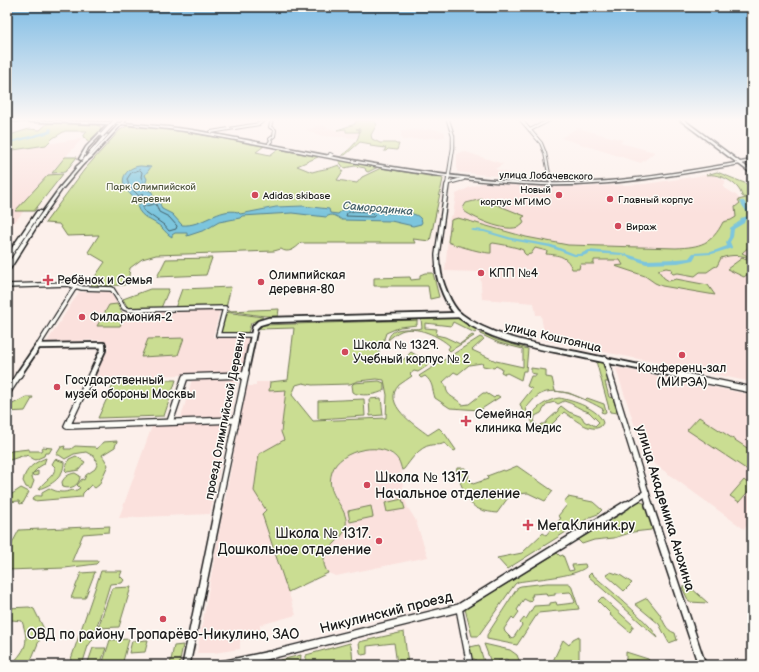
<svg xmlns="http://www.w3.org/2000/svg" width="759" height="672" font-family="'Balsamiq Sans',sans-serif">
<style>
.built{fill:#fbe1dd}
.green{fill:#cadd92;stroke:#737c57;fill-rule:evenodd}
.water{fill:#7cc5dd;stroke:#568190}
.lines{fill:none;stroke-linecap:round;stroke-linejoin:round}
.shore{stroke:#426069;stroke-width:1}
.river{fill:#7cc5dd;fill-rule:evenodd}
.minor-far2-casing{stroke:#1c1c1c;stroke-width:4}
.minor-far1-casing{stroke:#1c1c1c;stroke-width:6}
.minor-casing{stroke:#1c1c1c;stroke-width:8}
.tertiary-far4-casing{stroke:#1c1c1c;stroke-width:4.5}
.tertiary-far3-casing{stroke:#1c1c1c;stroke-width:6}
.tertiary-far2-casing{stroke:#1c1c1c;stroke-width:8}
.tertiary-far1-casing{stroke:#1c1c1c;stroke-width:8}
.tertiary-casing{stroke:#1c1c1c;stroke-width:10}
.secondary-casing{stroke:#1c1c1c;stroke-width:3}
.primary-casing{stroke:#1c1c1c;stroke-width:3}
.minor-far2{stroke:#fdfcf7;stroke-width:2}
.minor-far1{stroke:#fdfcf7;stroke-width:3.5}
.minor{stroke:#fdfcf7;stroke-width:5.5}
.tertiary-far4{stroke:#fdfcf7;stroke-width:2.5}
.tertiary-far3{stroke:#fdfcf7;stroke-width:3.5}
.tertiary-far2{stroke:#fdfcf7;stroke-width:4.5}
.tertiary-far1{stroke:#fdfcf7;stroke-width:5.5}
.tertiary{stroke:#fdfcf7;stroke-width:7}
.secondary{fill:#fdfcf7;fill-rule:evenodd}
.primary{fill:#fdfcf7;fill-rule:evenodd}
.primary-bridge-casing{stroke:#1c1c1c;stroke-width:5.5;stroke-linecap:butt}
.primary-bridge{stroke:#fdfcf7;stroke-width:3.5}
.poi-dot{fill:#d1495b;stroke:#fdfcf7;stroke-width:1.5}
.labels{text-anchor:middle;stroke-width:3;stroke-linejoin:round;paint-order:stroke}
.far-street-label{font-size:10px;fill:#1c1c1c;stroke:#fdfcf7}
.far-park-label{font-size:10px;fill:#50563f;stroke:#fdfcf7}
.far-poi-label{font-size:10px;fill:#1c1c1c;stroke:#fdfcf7;text-anchor:start}
.far-water-label{font-size:11px;font-style:italic;fill:#426069;stroke:#fdfcf7}
.poi-label{font-size:12px;fill:#1c1c1c;stroke:#fdfcf7;text-anchor:start}
.street-label{font-size:12px;fill:#1c1c1c;stroke:#fdfcf7}
.near-poi-label{font-size:14px;fill:#1c1c1c;stroke:#fdfcf7;text-anchor:start}
.near-street-label{font-size:14px;fill:#1c1c1c;stroke:#fdfcf7}
</style>
<rect width="100%" height="100%" fill="#fcf0eb"/>
<filter id="ink" filterUnits="userSpaceOnUse"><feTurbulence type="fractalNoise" baseFrequency=".025" numOctaves="2"/><feDisplacementMap in="SourceGraphic" scale="8" xChannelSelector="R" yChannelSelector="G"/><feConvolveMatrix kernelMatrix="1 2 1 2 8 2 1 2 1" color-interpolation-filters="sRGB"/></filter>
<g filter="url(#ink)">
<g class="built">
<path d="M320,125L336,130L360,129L359,137L355,138L322,136L306,130Z"/>
<path d="M577,128L623,140L620,143L655,152L641,163L561,138Z"/>
<path d="M435,129L445,132V137L402,140L401,135V131Z"/>
<path d="M83,138L54,169L52,173L56,172L7,231V151Z"/>
<path d="M463,151L503,164L495,169L510,174L507,177L457,172V154Z"/>
<path d="M712,174L726,181L723,187L736,195L752,212V382L545,340L541,315H536L534,303L482,299L480,272L445,271L450,216L453,215L456,194L470,187L483,183L535,187H581L645,184Z"/>
<path d="M110,291L123,313L220,310L213,337L249,336L242,372L93,379L108,349V346L106,342L100,340L47,342L79,292Z"/>
<path d="M618,368L752,395V531L746,526L744,529L645,457L616,369Z"/>
<path d="M238,378L230,417L181,418L192,379Z"/>
<path d="M256,382H270L269,391L287,390L281,432L284,440L266,510L262,514L296,615L260,625V634L240,641V649L214,653H197L246,386H256Z"/>
<path d="M229,423L210,514L119,518L152,426Z"/>
<path d="M379,448L389,453L399,460L402,472L403,494L408,508L415,519L428,557L336,576L328,573L324,566L323,559L332,545L341,536L346,527V517L332,490L331,480L332,470L339,461L351,453L368,449Z"/>
</g>
<g class="green">
<path d="M360,120H373L377,124L371,135L372,139L380,143H395L396,144H399L397,150L388,149L386,151H384L386,148L370,146L371,144L360,142L345,155H342C352,148 359,141 360,129H356H359V132H346V129L337,130L355,124V122Z"/>
<path d="M48,123L96,125L100,126L101,129L88,142L86,138L83,137L87,131H65L53,138L46,145L7,151V136L29,129L40,130Z"/>
<path d="M127,126L180,131L264,146L256,152L270,155L278,149L318,157L297,166L312,172C321,169 330,169 339,165L343,171L337,180L357,183L362,177L381,168L441,178L443,179L430,241L413,239L415,243H301C295,249 288,254 281,249L274,251L156,255L142,259L130,268L128,283L124,285L91,286L92,281L105,262L88,252L99,235L67,236L59,224L45,223L84,170L120,130Z"/>
<path d="M65,157H77L65,172L52,173Z"/>
<path d="M338,160L378,167L368,172L366,171L365,168L355,166L344,168Z"/>
<path d="M717,172L752,186L750,187L752,190V244L742,253L752,258V259C742,255 732,254 721,258L717,266L714,267L707,272H700L695,276L678,273L673,274L671,272L672,269L666,268L658,270L664,278L669,281L676,279L708,285L715,295L662,286L655,283L645,276L615,266L623,265L620,260H594V264H580L579,269H572C567,256 559,255 546,254L547,251L535,248L531,254L526,255L524,253L523,250C517,247 500,244 493,243L491,244V253C486,254 451,244 448,242L451,220L458,218L526,237L568,245L676,248C700,247 712,244 723,222L731,220L736,217L735,207L740,203L738,200L746,198L742,196C739,183 720,173 706,175Z"/>
<path d="M63,174L34,211H15L48,175Z"/>
<path d="M482,199L525,216L522,218L524,222L523,224C512,236 475,219 464,211L463,208L466,203Z"/>
<path d="M212,258L206,275L157,277L166,259Z"/>
<path d="M742,258L752,262V271L744,277L727,269Z"/>
<path d="M425,273H433L439,297L430,299L428,286H374V278L410,277L411,280L420,279V275Z"/>
<path d="M231,287L226,307L175,308L182,289Z"/>
<path d="M150,289H169L161,308L131,309L128,308L123,299Z"/>
<path d="M117,304L124,316L120,326H97L109,305Z"/>
<path d="M279,309L278,316C262,317 245,313 228,311Z"/>
<path d="M225,312L263,317L251,323L248,333L220,334Z"/>
<path d="M457,318L478,330L475,333L453,322L451,326L425,323V328L437,329L436,335L445,337L460,344L472,335L474,336L450,351L448,349L450,346C439,336 416,325 401,331C396,333 392,337 388,340C392,324 411,331 422,328L421,319Z"/>
<path d="M417,320V325L400,327L386,333L384,339L386,343L378,350C380,360 388,360 396,363L403,360L411,352L424,360L427,359L431,360L430,364L418,372L414,371L410,374L412,376C408,379 403,382 399,385C381,404 415,425 428,435L439,428L445,434L456,450L454,451L444,443C440,446 436,444 431,445C419,447 411,460 404,469L402,470C401,467 400,463 399,461C386,439 339,449 332,472C324,496 349,506 346,526C343,544 313,551 328,573L288,592L262,514L266,510L254,491L259,454L284,440L281,432L286,390L269,391L270,382L288,380L294,328L259,329L263,325ZM377,379L384,380L387,395L386,418L313,421L292,395L296,385L303,383L312,385L350,384L358,381Z"/>
<path d="M482,333L497,340L528,349L526,371H523L521,380L507,373L505,374L501,372L502,369L496,366L494,368L483,366L482,363L469,365L458,374L454,372L443,382L446,386C446,398 457,397 462,405L469,404L483,393H486L494,398L497,395L500,397L480,410L450,408L435,398C432,389 433,382 425,376L421,378L419,376L480,337L484,339L472,350L496,361L523,367V349L499,343L480,334Z"/>
<path d="M184,338L178,355L141,357L148,339Z"/>
<path d="M596,361L603,363L609,382H605L609,397L613,398L618,413L610,412Z"/>
<path d="M531,368L546,370V377L552,378L555,391L569,393L585,400L587,398L604,404L606,412L604,413L601,412L603,409C587,400 557,384 539,395C534,398 530,404 526,408L527,412L525,418L520,404L532,389L527,386L531,376H536V374L531,373Z"/>
<path d="M176,380L164,416L98,418L115,381Z"/>
<path d="M379,381L384,383V390C379,395 358,397 353,392L352,385L354,383Z"/>
<path d="M26,397H33L25,411L7,412V407Z"/>
<path d="M381,398L383,415L370,416L369,399Z"/>
<path d="M559,398C572,400 600,409 603,423L601,426C591,434 573,418 564,412L546,430C514,423 542,400 559,398ZM564,401C573,403 580,410 589,412L599,422L595,426L588,422L587,423L584,421L582,417L569,412L561,406L558,409V411L548,420L545,424H542L539,427L534,423L535,416L541,413L547,404L555,402L558,404Z"/>
<path d="M364,399L365,416L318,419V401Z"/>
<path d="M699,417L752,451V473L687,430Z"/>
<path d="M117,441L115,447L102,455L108,465L99,485L95,488L91,485L83,493L82,497L34,501L32,500C35,494 37,496 42,496V492L49,488C58,493 64,493 73,490L75,491L80,488L77,485L82,479L84,480L86,475L95,469L97,465L95,457L86,452L74,454L65,459L59,455H56L61,447L65,446L64,449H71L75,446L95,447L97,449L103,442Z"/>
<path d="M43,447L52,448L49,453H45L44,456L35,460L27,455L26,456H22L7,461V454L11,451L29,449V451H41Z"/>
<path d="M76,456L85,462L79,470L67,472L65,470L69,459Z"/>
<path d="M46,458L44,464L39,467L33,473L38,471V475L34,476L32,474V478L34,481L31,489L26,487L23,481C25,469 35,462 46,458Z"/>
<path d="M55,459L64,462C64,477 52,485 39,489C44,480 55,477 55,467L52,464Z"/>
<path d="M517,466L553,491L545,501L528,493L510,495L497,513C471,510 470,505 460,482L462,477L456,473L457,468H465L469,475L468,479L473,484L488,479L487,476L503,470L505,471Z"/>
<path d="M75,473L80,476C80,485 71,490 63,487L62,482C65,476 69,474 75,473Z"/>
<path d="M744,480L752,487L739,502L730,496Z"/>
<path d="M21,488L29,492L23,503L20,504L19,501L7,502V494H12Z"/>
<path d="M568,497L593,502L602,510L598,514L590,517L507,569L497,558L522,553L543,533L546,535L561,518L558,516L567,505L564,502Z"/>
<path d="M402,499L405,509L387,512L385,503Z"/>
<path d="M638,501L646,504L653,526L651,530L633,532L614,538L594,540L582,544L578,540L623,513L622,511Z"/>
<path d="M371,506L373,517L350,522L348,511Z"/>
<path d="M110,526L109,532L83,534L72,561H99L96,564L65,568L7,570V553L19,530Z"/>
<path d="M557,553L560,556L563,555L569,571L574,570L572,565L585,564L586,567C575,577 534,579 518,582L515,584L478,636H472L465,609Z"/>
<path d="M101,571H122L120,576L124,580L122,583L110,584L93,639L88,646L82,665H69Z"/>
<path d="M95,572L85,598H71L81,573Z"/>
<path d="M611,572L620,575L632,583L624,591L606,575Z"/>
<path d="M591,573C605,586 651,623 658,638L588,576Z"/>
<path d="M547,583H568L571,585L579,609L538,613L517,645L487,639V635L518,587L521,586ZM570,592L572,594L575,602L574,603L557,605L556,602L550,603V605L534,606L526,619L524,618L520,623L522,625L514,637L511,638L505,632L504,629L512,617L514,619L519,612L517,610L524,599L530,602L532,600L531,596H533L532,594L546,593L547,596L555,595V593Z"/>
<path d="M131,587L119,627L98,628L112,588Z"/>
<path d="M690,587L708,603L689,602L682,587Z"/>
<path d="M602,597L633,625V627L630,632L610,615L611,614L598,601Z"/>
<path d="M647,598C651,603 655,608 659,613C664,621 665,630 675,633L677,640L669,643L659,624L635,604Z"/>
<path d="M29,607L34,609L44,629L29,665H11C27,648 29,643 22,621L12,620L7,623L11,615L7,610V608Z"/>
<path d="M404,632L408,665L397,664L394,643L367,646V654L362,655L360,652L359,642Z"/>
<path d="M579,636V665H551L563,640L569,645L573,639Z"/>
<path d="M129,639L122,665H102L110,640Z"/>
<path d="M148,640L145,652L129,653L132,641Z"/>
<path d="M350,643L352,651L353,665H334L311,662V665H306V655Z"/>
<path d="M484,644L510,650L517,655L521,665H510L508,660L506,659L498,661V665H492Z"/>
<path d="M183,645L179,665H170L174,646Z"/>
<path d="M479,645L485,665H476L475,659H471L470,647Z"/>
<path d="M93,648H106L100,665H87Z"/>
<path d="M626,652L648,659L654,665H645L643,662L635,660V662L632,661L633,665H626Z"/>
<path d="M301,655L300,665H260Z"/>
</g>
<path class="water" d="M141,166L151,167L145,175L147,179L144,188L152,192L153,195L146,199L147,200L159,201L162,209L172,214L182,225C202,227 219,207 238,212L240,214L276,207L303,206L329,209L330,213L338,214C345,206 360,205 370,208C375,209 380,212 385,213C395,214 419,209 422,222L421,224L413,226L391,221L342,220C336,216 333,213 326,217L292,213L242,216L240,218L219,222L205,230L187,236V233H175L172,235V237C167,234 166,232 162,228C154,220 141,219 137,206L144,201L142,200H135C132,195 127,192 125,187C119,176 130,166 141,166Z"/>
<g class="lines">
<g class="shore">
<path d="M140,170L142,172L141,177L143,181L140,189L143,194L139,196L129,186L127,179L131,173Z"/>
<path d="M156,204L159,212L169,217L177,226L176,229L169,231L164,225L143,210V207Z"/>
<path d="M355,211L370,212L375,215L373,217L346,216L347,213Z"/>
</g>
<g class="river">
<path d="M49,128L52,129L51,133L7,144V142L48,131Z"/>
<path d="M740,201H744L752,214V217L745,220L744,223L734,229L733,237L730,242L732,247V248L712,254L696,255L693,260L678,263L646,264L622,255L590,253L583,256H574L549,247L511,240L484,232L473,231L471,230L473,229L484,230L512,238L552,245L575,254H580L589,250L623,253L646,260L678,259L689,258L693,253L711,252L727,246L726,242L729,237L730,228L740,221L741,218L748,216V214L740,202Z"/>
</g>
<g class="minor-far2-casing">
<g id="minor-far2">
<path d="M521,120L541,143L545,153L551,184"/>
<path d="M530,130L550,120"/>
<path d="M211,132L259,124L264,120"/>
<path d="M269,143L271,141L270,139L274,136L275,130L270,127L272,120"/>
<path d="M328,156L332,155L330,154"/>
</g>
</g>
<g class="minor-far1-casing">
<g id="minor-far1">
<path d="M7,286L68,284L82,288L112,289L124,308L129,310L225,308L218,335H252"/>
<path d="M38,346L75,287"/>
</g>
</g>
<g class="minor-casing">
<path id="minor" d="M459,608L470,665"/>
</g>
<g class="tertiary-far4-casing">
<g id="tertiary-far4">
<path d="M448,183L463,179"/>
<path d="M447,186L453,148V136L448,120"/>
</g>
</g>
<g class="tertiary-far3-casing">
<path id="tertiary-far3" d="M438,269L437,255L447,185"/>
</g>
<g class="tertiary-far2-casing">
<g id="tertiary-far2">
<path d="M438,268C439,281 449,307 459,315C491,340 537,346 576,354C609,361 642,368 675,374"/>
<path d="M605,359L610,374"/>
<path d="M19,374L38,346L103,345V350L92,374"/>
<path d="M245,374L255,327L259,323L269,320L459,315"/>
</g>
</g>
<g class="tertiary-far1-casing">
<g id="tertiary-far1">
<path d="M92,373L67,426L235,420"/>
<path d="M609,373L650,506"/>
<path d="M670,373L752,390"/>
<path d="M7,393L20,373"/>
<path d="M170,422L185,377L244,375"/>
<path d="M218,506L246,373"/>
<path d="M625,506L646,493"/>
</g>
</g>
<g class="tertiary-casing">
<g id="tertiary">
<path d="M649,505L702,665"/>
<path d="M186,665L219,505"/>
<path d="M222,665L270,655L459,608L626,505"/>
</g>
</g>
<g class="secondary-casing">
<path id="secondary" d="M7,120L109,122L112,120H114L112,122L121,123L124,120H126L124,123L169,127L192,130C308,150 424,179 542,183C613,185 683,172 752,160V162C683,174 613,187 542,185C424,181 308,152 192,132L169,129L122,124L92,157L78,168L76,167L77,166L90,156L119,124H111L88,148L83,159L81,160L79,159L86,147L108,124L7,121Z"/>
</g>
<g class="primary-casing">
<g id="primary">
<path d="M680,120H684L752,171V174Z"/>
<path d="M105,134L108,135L63,188L42,218L10,269L7,271V265L38,218L61,186Z"/>
<path d="M37,211H41V212L9,260L7,261V255Z"/>
</g>
</g>
<use href="#minor-far2" class="minor-far2"/>
<use href="#minor-far1" class="minor-far1"/>
<use href="#minor" class="minor"/>
<use href="#tertiary-far4" class="tertiary-far4"/>
<use href="#tertiary-far3" class="tertiary-far3"/>
<use href="#tertiary-far2" class="tertiary-far2"/>
<use href="#tertiary-far1" class="tertiary-far1"/>
<use href="#tertiary" class="tertiary"/>
<use href="#secondary" class="secondary"/>
<use href="#primary" class="primary"/>
<g class="primary-bridge-casing">
<path id="primary-bridge" d="M102,135L116,120"/>
</g>
<use href="#primary-bridge" class="primary-bridge"/>
</g>
</g>
<linearGradient id="sky" x2="0" y2="1"><stop stop-color="#7dbbe4"/><stop offset="0.56" stop-color="#fef8f6"/><stop offset="1" stop-color="#fef8f6" stop-opacity="0"/></linearGradient>
<rect width="759" height="214" fill="url(#sky)"/>
<g class="poi-dot">
<circle cx="255" cy="195" r="4"/>
<circle cx="559" cy="195" r="4"/>
<circle cx="610" cy="199" r="4"/>
<circle cx="618" cy="226" r="4"/>
<circle cx="481" cy="273" r="4"/>
<path d="M46 274h4v4h4v4h-4v4h-4v-4h-4v-4h4z"/>
<circle cx="261" cy="282" r="4"/>
<circle cx="82" cy="317" r="4"/>
<circle cx="345" cy="352" r="4"/>
<circle cx="682" cy="355" r="4"/>
<circle cx="57" cy="387" r="4"/>
<path d="M464 415h4v4h4v4h-4v4h-4v-4h-4v-4h4z"/>
<circle cx="367" cy="485" r="4"/>
<path d="M526 519h4v4h4v4h-4v4h-4v-4h-4v-4h4z"/>
<circle cx="379" cy="541" r="4"/>
<circle cx="163" cy="619" r="4"/>
</g>
<g class="labels">
<g class="far-street-label">
<text transform="translate(546 175) rotate(1)" y="4">улица Лобачевского</text>
</g>
<g class="far-park-label">
<text x="151" y="190">Парк Олимпийской<tspan x="151" dy="12">деревни</tspan></text>
</g>
<g class="far-poi-label">
<text x="551" y="193" text-anchor="end">Новый<tspan x="551" dy="12">корпус МГИМО</tspan></text>
<text x="263" y="199">Adidas skibase</text>
<text x="618" y="203">Главный корпус</text>
<text x="626" y="230">Вираж</text>
</g>
<g class="far-water-label">
<text transform="translate(378 208) rotate(5)" y="4">Самородинка</text>
</g>
<g class="poi-label">
<text x="489" y="277">КПП №4</text>
<text x="269" y="279">Олимпийская<tspan x="269" dy="14">деревня-80</tspan></text>
<text x="57" y="284">Ребёнок и Семья</text>
<text x="90" y="321">Филармония-2</text>
<text x="353" y="349">Школа № 1329.<tspan x="353" dy="14">Учебный корпус № 2</tspan></text>
<text x="682" y="372" text-anchor="middle">Конференц-зал<tspan x="682" dy="14">(МИРЭА)</tspan></text>
<text x="65" y="384">Государственный<tspan x="65" dy="14">музей обороны Москвы</tspan></text>
<text x="475" y="418">Семейная<tspan x="475" dy="14">клиника Медис</tspan></text>
</g>
<g class="street-label">
<text transform="translate(553 337) rotate(13)" y="4">улица Коштоянца</text>
<text transform="translate(225 416) rotate(-79)" y="4">проезд Олимпийской Деревни</text>
</g>
<g class="near-poi-label">
<text x="375" y="482">Школа № 1317.<tspan x="375" dy="16">Начальное отделение</tspan></text>
<text x="537" y="530">МегаКлиник.ру</text>
<text x="371" y="538" text-anchor="end">Школа № 1317.<tspan x="371" dy="16">Дошкольное отделение</tspan></text>
<text x="163" y="639" text-anchor="middle">ОВД по району Тропарёво-Никулино, ЗАО</text>
</g>
<g class="near-street-label">
<text transform="translate(666 508) rotate(73)" y="5">улица Академика Анохина</text>
<text transform="translate(386 612) rotate(-14)" y="5">Никулинский проезд</text>
</g>
</g>
<rect width="759" height="672" fill="none" stroke="#fdfcf7" stroke-width="24"/>
<rect x="12" y="12" width="735" height="648" fill="none" stroke="#1c1c1c" stroke-width="1.5" filter="url(#ink)"/>
</svg>
